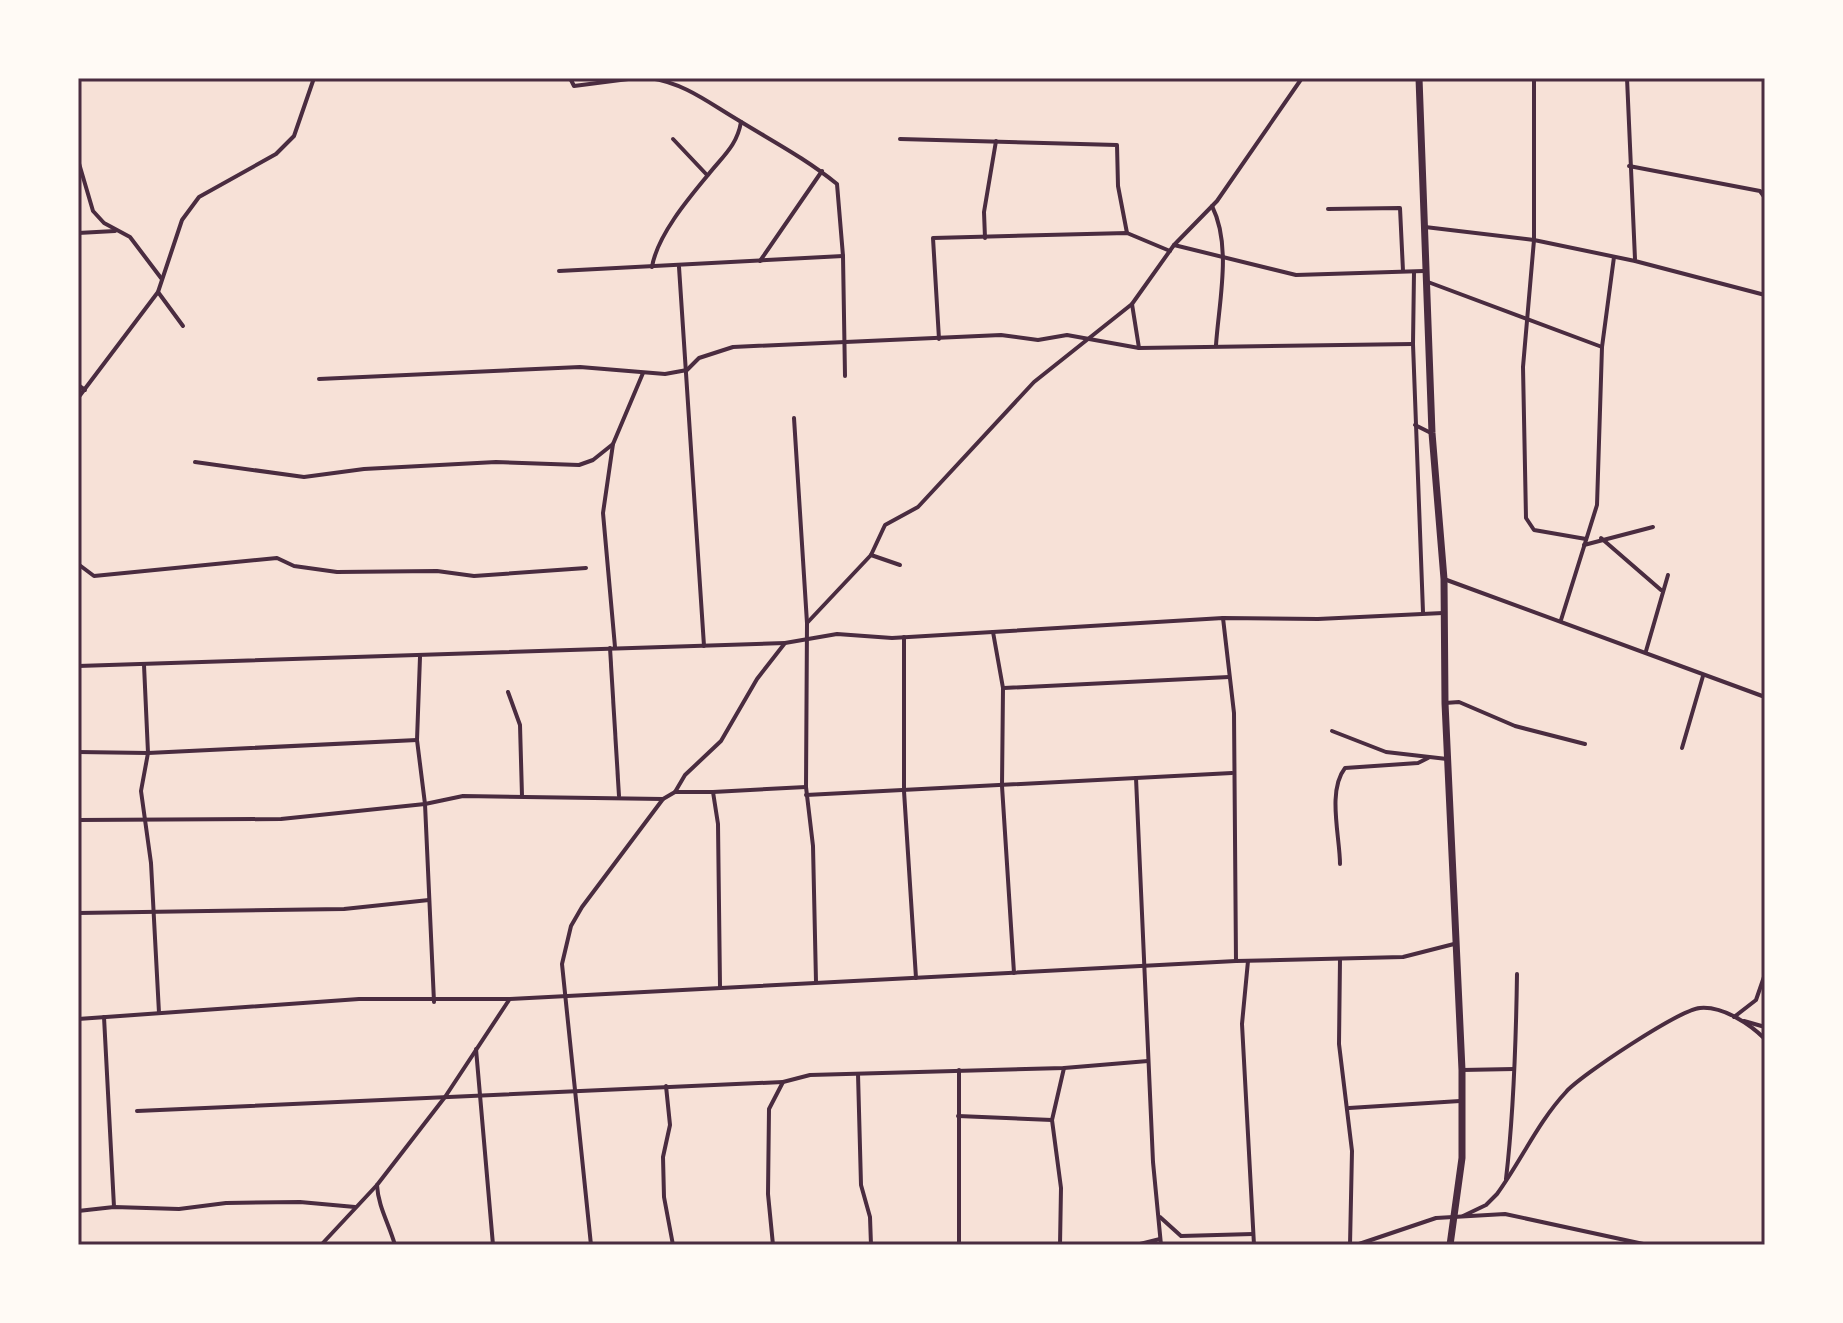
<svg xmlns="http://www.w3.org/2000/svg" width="1843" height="1323" font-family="'PT Sans Narrow',sans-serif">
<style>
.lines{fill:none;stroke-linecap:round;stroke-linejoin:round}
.minor{stroke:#4a2c40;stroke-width:4}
.trunk{stroke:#4a2c40;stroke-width:7}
.neatline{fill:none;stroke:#4a2c40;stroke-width:3}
</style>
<rect width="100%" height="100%" fill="#f7e1d7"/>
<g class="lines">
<g class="minor">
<path d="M570,78L574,86L636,78"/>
<path d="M650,78C684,83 709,103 738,120C772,141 805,158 837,184L843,256L845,376"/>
<path d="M1534,78V240L1523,367L1526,518L1534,530L1586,539"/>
<path d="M1627,78L1635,259"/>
<path d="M673,139L707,175"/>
<path d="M900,139L1117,145L1118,186L1127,233"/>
<path d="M78,160L93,211L104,223L130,237L161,278"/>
<path d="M1629,166L1760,191L1765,198"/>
<path d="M1212,206C1232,246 1219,301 1216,345"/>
<path d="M1328,209L1400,208L1403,271"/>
<path d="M1425,227L1534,240L1635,261L1765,295"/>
<path d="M78,233L115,231"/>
<path d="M985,238L984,212L996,141"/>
<path d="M1174,245L1296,275L1424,271"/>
<path d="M760,261L822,171"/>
<path d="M652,267C657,236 688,199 708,175C722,157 737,146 741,122"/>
<path d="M679,267L704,646"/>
<path d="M559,271L843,256"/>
<path d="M1414,272L1413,344L1423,612"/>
<path d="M1428,282L1602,347"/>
<path d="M158,292L183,326"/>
<path d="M1132,304L1139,348"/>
<path d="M939,339L933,238L1127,233L1170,251"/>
<path d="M319,379L580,367L665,374L687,370L699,358L733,347L1001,335L1038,340L1067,335L1139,348L1413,344"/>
<path d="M78,385L85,390"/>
<path d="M78,398L158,292L182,220L199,197L276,154L294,136L314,78"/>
<path d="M794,418L807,623L806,787L813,846L816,982"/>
<path d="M1415,425L1431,433"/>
<path d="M195,462L304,477L364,469L496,462L579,465L593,460L613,444"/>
<path d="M1601,538L1661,590"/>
<path d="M1584,545L1653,527"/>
<path d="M871,555L900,565"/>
<path d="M78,564L94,576L277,558L294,566L337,572L437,571L474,576L586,568"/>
<path d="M1444,579L1765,697"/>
<path d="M1223,618L1234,713L1236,961"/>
<path d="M1561,620L1597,505L1602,347L1614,257"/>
<path d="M807,623L871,555L885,525L918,507L1034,382L1132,304L1174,245L1217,201L1302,78"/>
<path d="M993,632L1003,688L1002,786L1014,973"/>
<path d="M904,637V791L916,978"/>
<path d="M615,647L603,513L613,444L643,373"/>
<path d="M610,648L619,796"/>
<path d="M1646,651L1668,575"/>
<path d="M420,657L417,740L425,804L434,1002"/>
<path d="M144,665L148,753L141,791L151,863L159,1013"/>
<path d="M78,666L785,643"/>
<path d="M1004,688L1229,677"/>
<path d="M508,692L520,725L522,796"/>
<path d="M1445,703L1459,702L1515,726L1585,744"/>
<path d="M1332,731L1386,752L1447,759"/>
<path d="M1682,748L1703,676"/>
<path d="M78,752L148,753L417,740"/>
<path d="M1136,778L1153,1162L1161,1245"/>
<path d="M675,792H713L718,824L720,987"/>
<path d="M713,792L806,787"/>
<path d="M806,795L1232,773"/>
<path d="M78,820L281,819L425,804L463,796L663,799"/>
<path d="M1340,864C1340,837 1327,791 1345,768L1418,763L1428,758"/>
<path d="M78,913L344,909L429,900"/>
<path d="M1340,959L1339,1044L1352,1151L1350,1245"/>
<path d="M1248,961L1242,1024L1254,1245"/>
<path d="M104,1017L114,1207"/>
<path d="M1734,1017L1756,1000L1765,974"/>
<path d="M78,1019L359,999H510L1236,961L1403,957L1454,944"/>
<path d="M1744,1021L1765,1027"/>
<path d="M476,1049L493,1245"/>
<path d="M959,1070V1245"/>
<path d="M1462,1070L1514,1069"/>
<path d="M858,1074L861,1185L870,1217L871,1245"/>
<path d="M666,1086L670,1125L663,1157L664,1197L673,1245"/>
<path d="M1349,1108L1460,1101"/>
<path d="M137,1111L783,1082"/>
<path d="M958,1116L1052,1120"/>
<path d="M1506,1179C1514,1111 1516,1043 1517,974"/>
<path d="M377,1185C378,1206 389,1224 395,1245"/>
<path d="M78,1211L114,1207L179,1209L226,1203L300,1202L355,1207"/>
<path d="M1463,1216L1486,1205L1497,1194C1521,1161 1538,1122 1566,1092C1581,1075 1679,1010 1700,1008C1723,1006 1750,1024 1765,1039"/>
<path d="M1160,1217L1181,1236L1253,1234"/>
<path d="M321,1245L377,1185L445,1097L509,1000"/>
<path d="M591,1245L562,964L571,926L582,907L663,799L675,792L685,775L721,741L757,679L785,643L837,634L892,638L1223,618L1318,619L1443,613"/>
<path d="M773,1245L768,1194L769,1109L783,1082L810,1075L1064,1068L1148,1061"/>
<path d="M1060,1245L1061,1188L1052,1120L1064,1068"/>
<path d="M1136,1245L1160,1239"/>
<path d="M1356,1245L1436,1218L1505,1214L1648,1245"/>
</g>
<path class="trunk" d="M1419,78L1432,433L1444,579L1445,703L1462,1070V1158L1450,1245"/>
</g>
<rect width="1843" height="1323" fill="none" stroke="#fffaf5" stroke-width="160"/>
<rect x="80" y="80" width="1683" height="1163" class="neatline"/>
</svg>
